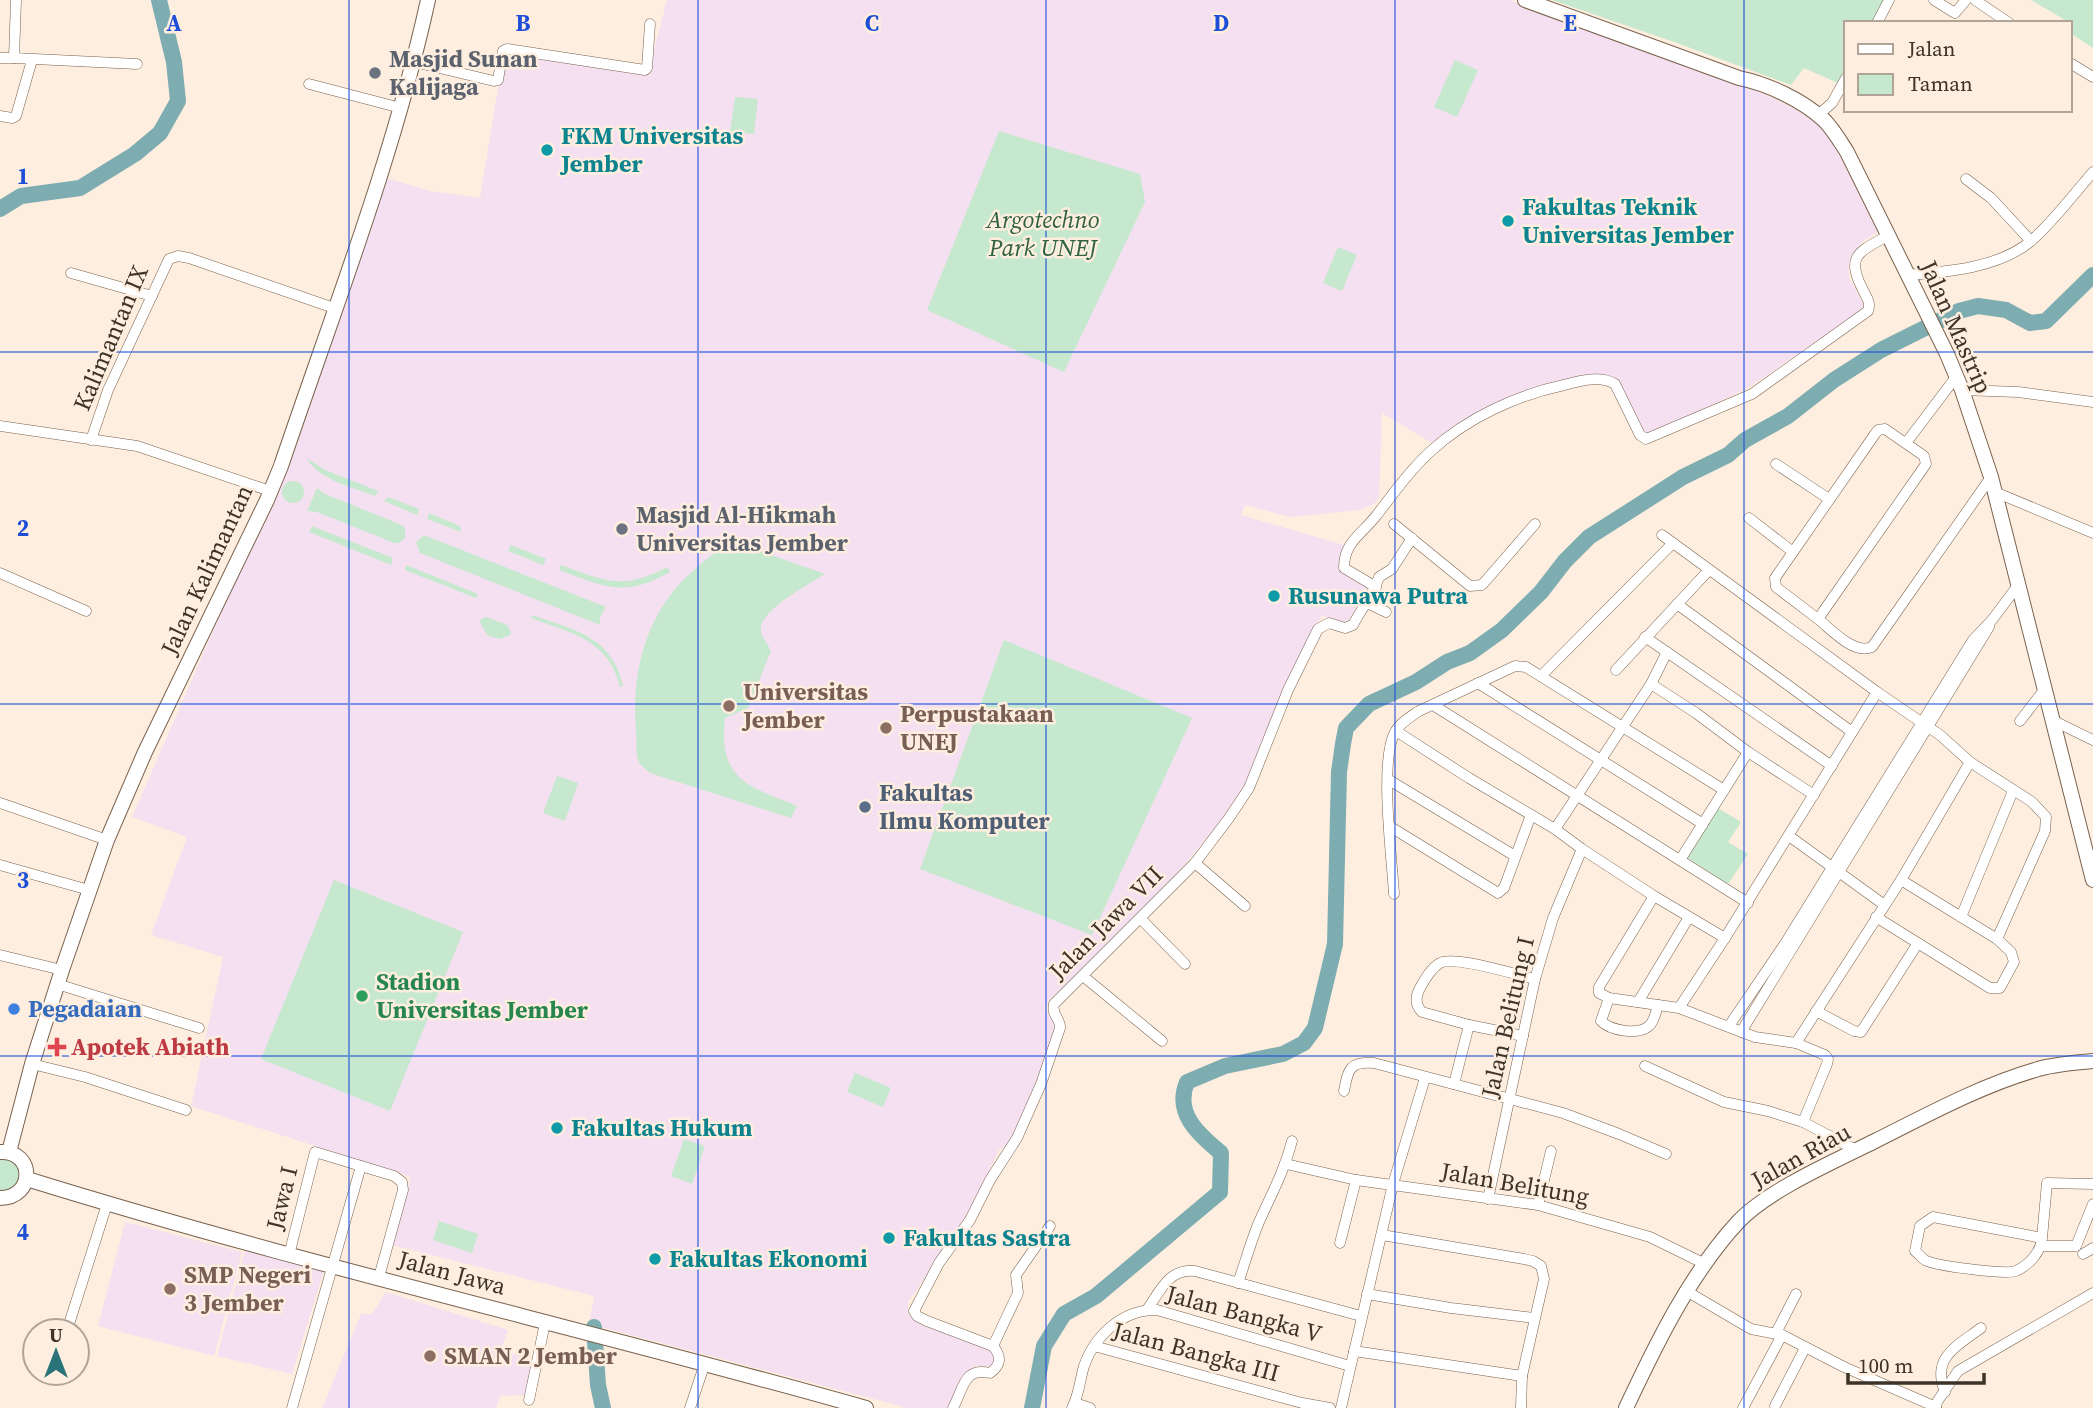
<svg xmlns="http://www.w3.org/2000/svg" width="2093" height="1408" font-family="'Source Serif 4',serif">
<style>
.education{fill:#f4e0f0}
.green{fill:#c6e8ce}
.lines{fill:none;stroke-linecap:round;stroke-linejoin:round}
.river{stroke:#7dacb1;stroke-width:16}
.minor-casing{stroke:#79614c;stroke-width:11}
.secondary-casing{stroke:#79614c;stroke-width:16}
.minor{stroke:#fff;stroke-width:10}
.secondary{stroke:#fff;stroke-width:14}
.grid{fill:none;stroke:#1d4ed8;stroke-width:2;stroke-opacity:0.55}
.worship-dot{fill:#6b7280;stroke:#feeedf;stroke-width:2.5}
.culture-dot{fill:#0f9aa8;stroke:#feeedf;stroke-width:2.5}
.education-dot{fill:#8d6e63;stroke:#feeedf;stroke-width:2.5}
.service-dot{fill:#5c6f8a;stroke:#feeedf;stroke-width:2.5}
.leisure-dot{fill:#2e9e5b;stroke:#feeedf;stroke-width:2.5}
.shop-dot{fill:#3f7fe0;stroke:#feeedf;stroke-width:2.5}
.health-dot{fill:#e0444e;stroke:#feeedf;stroke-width:2.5}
.labels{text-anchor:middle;stroke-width:5;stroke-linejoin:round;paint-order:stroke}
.worship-label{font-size:24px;font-weight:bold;fill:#5b616d;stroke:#feeedf;text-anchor:start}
.culture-label{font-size:24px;font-weight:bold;fill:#0d838f;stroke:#feeedf;text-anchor:start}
.park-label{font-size:24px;font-style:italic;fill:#2f6340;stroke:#feeedf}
.street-label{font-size:24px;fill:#3d3329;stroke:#feeedf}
.education-label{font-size:24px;font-weight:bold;fill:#785e54;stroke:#feeedf;text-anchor:start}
.service-label{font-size:24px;font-weight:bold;fill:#4e5e75;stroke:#feeedf;text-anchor:start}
.leisure-label{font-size:24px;font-weight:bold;fill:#27864d;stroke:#feeedf;text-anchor:start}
.shop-label{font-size:24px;font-weight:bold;fill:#366cbe;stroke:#feeedf;text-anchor:start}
.health-label{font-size:24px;font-weight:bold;fill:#be3a42;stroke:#feeedf;text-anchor:start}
.grid-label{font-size:23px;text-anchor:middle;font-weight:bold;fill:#1d4ed8;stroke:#feeedf;stroke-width:5;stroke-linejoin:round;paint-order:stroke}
</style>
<rect width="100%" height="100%" fill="#feeedf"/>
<g class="education">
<path d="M667,0H1509L1750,88L1794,108L1821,126L1834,144L1881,230L1863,241L1851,256L1848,269L1850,280L1865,306L1858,313L1748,388L1654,432L1647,435L1641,433L1612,378L1492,405L1432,443L1382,413L1379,497L1374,504L1360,510L1290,517L1245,505L1241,515L1344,545L1340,570L1369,588L1345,626L1322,615L1287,684L1247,781L1225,816L1180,870L1100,955L1051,998L1046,1004V1012L1060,1025L1013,1141L999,1150L964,1223L908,1302V1313L913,1320L987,1348L994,1354L993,1364L986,1367L976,1366L965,1373L949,1408H908L589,1324L594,1296L392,1245L411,1177L191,1106L223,957L151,935L187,837L132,817L259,526L296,447L386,178L431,191L480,198L504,52L648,73Z"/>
<path d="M125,1222L242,1252L214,1356L98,1326Z"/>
<path d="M245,1250L324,1270L292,1374L217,1356Z"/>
<path d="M386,1292L508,1330L501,1349L533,1362L526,1395L500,1396L496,1408H322L361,1314H372Z"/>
</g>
<g class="green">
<path d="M1552,0H1887L1873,23H1846V69L1838,83L1804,68L1791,85L1677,43Z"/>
<path d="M2031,0H2093V48L2070,33V23Z"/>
<path d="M1455,60L1478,70L1457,117L1434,107Z"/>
<path d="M735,97L758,99L754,134L730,132Z"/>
<path d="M999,131L1140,174L1145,202L1064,372L927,310Z"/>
<path d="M1338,247L1357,255L1342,291L1323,283Z"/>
<path d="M306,458L325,470L378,491L375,496C351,487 320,480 306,458Z"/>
<circle cx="293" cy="492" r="11"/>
<path d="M317,488L325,494L402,525L405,528V538L399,543H394L317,512L307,511Z"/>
<path d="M388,497L419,509L417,515L384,501Z"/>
<path d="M429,513L460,526L461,532L427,519Z"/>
<path d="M312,526L393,558L391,565L309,532Z"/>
<path d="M424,535L606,607L600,618V625L420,553L416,542Z"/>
<path d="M511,545L546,559L543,565L508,551Z"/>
<path d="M739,546L751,548L825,574C809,584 766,607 761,626C759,635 768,644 771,651L748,708L725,718C718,781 749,786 797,806L791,818L650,773C647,770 641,766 639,762C635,754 637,739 636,730C631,670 647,610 694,570C710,556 717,548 739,546Z"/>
<path d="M406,565L478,594L476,598L405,570Z"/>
<path d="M561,565C605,581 623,591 667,567L670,572C625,598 605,587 559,570Z"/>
<path d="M532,615C574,630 612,636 623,686L620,687C608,639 573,634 531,618Z"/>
<path d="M487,617L507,625L511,632L510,635L500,639L488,636L480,623L481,619Z"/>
<path d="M1004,640L1192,718L1092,935L920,869Z"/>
<path d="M557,776L578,783L565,821L543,813Z"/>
<path d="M1718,808L1741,822L1728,842L1748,854L1728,884L1686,857Z"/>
<path d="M334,880L463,932L390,1111L261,1059Z"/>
<path d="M855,1073L891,1088L883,1107L847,1092Z"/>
<path d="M684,1139L705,1146L692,1184L671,1176Z"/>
<path d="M9,1152L27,1179L0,1198V1153Z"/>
<path d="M439,1221L478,1234L472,1253L433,1240Z"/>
</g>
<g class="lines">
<g class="river">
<path d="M0,209L21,196L80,188L135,154L160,133L178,101L174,62L159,0"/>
<path d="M594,1327L598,1385L603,1408"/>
<path d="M1032,1408L1044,1346L1064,1314L1096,1296L1220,1192L1221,1153C1198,1134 1174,1113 1187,1082L1225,1066L1283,1054L1304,1043L1315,1028L1335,944L1339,772L1343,744L1346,728L1369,704L1416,682L1447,662L1470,653L1502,630L1541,592L1565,561L1589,537L1683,477L1728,455L1745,440L1788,416L1834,380L1881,350L1959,311L1978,306L2006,310L2030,323L2046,321L2093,275"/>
</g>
<g class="minor-casing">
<g id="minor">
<path d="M16,0L14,58L137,64"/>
<path d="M1934,0L1955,13L1966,0"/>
<path d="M1975,0L2009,23"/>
<path d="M1877,23L1889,0"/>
<path d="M0,58H14"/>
<path d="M414,62L494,81L498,80L503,51L507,49L645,70L647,68L650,24"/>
<path d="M2070,63L2093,77"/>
<path d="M309,84L401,108"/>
<path d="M1818,115L1832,103L1846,78"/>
<path d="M0,116L12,118L16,116L32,60"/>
<path d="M1966,179L1991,198L2031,241"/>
<path d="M71,273L152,296"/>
<path d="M1907,275C1947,272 1999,268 2031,241C2054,221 2073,195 2093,172"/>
<path d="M1962,390L2018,392L2093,402"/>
<path d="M0,426L137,446L270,491"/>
<path d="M1885,429L1924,456L1926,464L1818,619L1776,587L1775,578L1875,434L1878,430Z"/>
<path d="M91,440L108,390L169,259L178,256L189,258L334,308"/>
<path d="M1906,443L1956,377"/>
<path d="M1776,464L1829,499"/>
<path d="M1995,492L2093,533"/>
<path d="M1749,518L1793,552"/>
<path d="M1394,524L1470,586L1482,585L1535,524"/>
<path d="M1662,535L1877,692L1940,735L1970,762L2032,802L2046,817L2045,831L1997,939"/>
<path d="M0,573L86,611"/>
<path d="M1376,587L1344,568C1344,542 1361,535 1376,516C1393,494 1410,470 1431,451C1467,418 1517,395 1564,385C1579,381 1601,375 1615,384L1640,435L1646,439L1752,394L1868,311C1871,303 1867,298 1863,290C1845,255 1859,252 1889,235"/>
<path d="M1365,602L1386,612"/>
<path d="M1677,604L1852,732"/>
<path d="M1818,619C1832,630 1854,655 1872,647L1991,477"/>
<path d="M1645,637L1832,766"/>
<path d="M1616,670L1709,570"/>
<path d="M1541,676L1673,543"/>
<path d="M1478,683L1703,824"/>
<path d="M1651,684L1696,713L1748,752L1814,795"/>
<path d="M1433,705L1748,903"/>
<path d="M2052,720L2093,740"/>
<path d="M2020,721L2044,690"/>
<path d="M1396,731L1469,778L1555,829L1582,849L1654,896L1725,938L1679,1008"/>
<path d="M1389,780L1515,856"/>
<path d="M0,803L107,840"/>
<path d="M1389,826L1498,893L1504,888L1531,815"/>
<path d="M1555,829L1651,684L1667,652"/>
<path d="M1789,836L1883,904"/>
<path d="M1680,860L1748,752"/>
<path d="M1195,863L1245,906"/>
<path d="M0,865L89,890"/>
<path d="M1394,894C1392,858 1379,761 1395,732C1400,723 1410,717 1419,711L1515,666L1526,667L1724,790"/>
<path d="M1654,896L1599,987V993L1609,998L1679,1008L1755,1037L1796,1043L1825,1055L1828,1059L1827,1064L1803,1122"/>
<path d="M1876,917L1990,988H2000L2014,962L2011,952L1997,939L1901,880"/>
<path d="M1961,917L2013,791"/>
<path d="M1141,919L1185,964"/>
<path d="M1725,938L1877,692"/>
<path d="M0,955L62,970"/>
<path d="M1083,976L1162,1041"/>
<path d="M57,984L199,1028"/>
<path d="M1609,998L1601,1021C1610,1030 1637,1036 1649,1026C1654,1022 1656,1012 1658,1005"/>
<path d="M1638,1002L1689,917"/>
<path d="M1816,1011L1854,1031L1861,1032L1918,943"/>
<path d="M1729,1026L1786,942L1973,640L1992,620L2019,584"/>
<path d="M1741,1032L1989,627"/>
<path d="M1523,1036L1469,1025L1422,1012C1415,1005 1415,997 1420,988C1425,979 1431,968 1440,963C1454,955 1517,975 1535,979"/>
<path d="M1796,1043L1901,880L1970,762"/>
<path d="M32,1064L85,1077L186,1110"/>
<path d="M1645,1066L1724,1102L1768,1111L1803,1122L1856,1150"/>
<path d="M1454,1084L1469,1025"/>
<path d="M1344,1091C1348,1070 1349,1061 1374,1063L1563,1113L1619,1134L1666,1154"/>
<path d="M1286,1164L1356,1180L1538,1205L1650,1237L1705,1264"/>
<path d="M1488,1199L1535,979L1553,918L1582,849"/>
<path d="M1538,1205L1551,1151"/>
<path d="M1382,1235L1524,1259L1533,1261L1541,1266L1544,1279L1522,1376L1521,1408"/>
<path d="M2042,1238L1933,1217L1920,1226L1915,1251C1919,1254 1923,1260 1927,1261C1939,1266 2006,1275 2016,1271C2029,1265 2041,1252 2042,1238L2047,1183L2093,1184"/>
<path d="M1340,1243L1356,1180"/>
<path d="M2041,1246H2076L2093,1204"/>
<path d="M2083,1254L2093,1248"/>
<path d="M289,1255L315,1152L394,1176L402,1182L403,1190L379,1277"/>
<path d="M1238,1283C1245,1263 1251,1241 1259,1222C1272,1193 1284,1172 1292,1141"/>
<path d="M1688,1292L1751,1329L1782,1335L1844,1367L1936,1407"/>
<path d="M1367,1294L1451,1308L1534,1318"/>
<path d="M1147,1310C1160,1291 1169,1268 1195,1271L1361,1316"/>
<path d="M70,1321L107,1204"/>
<path d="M1776,1333L1796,1294"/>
<path d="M993,1346L1018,1293L1016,1275L1050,1226"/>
<path d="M1094,1346L1302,1403L1330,1408"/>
<path d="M1354,1351L1522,1376"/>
<path d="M1945,1392C1931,1357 1957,1346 1981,1328"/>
<path d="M529,1400L545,1323"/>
<path d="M1075,1403L1090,1408"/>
<path d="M1775,1406L1805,1348"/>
<path d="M292,1408L361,1166"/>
<path d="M690,1408L705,1363"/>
<path d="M953,1408C964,1387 964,1367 990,1373C1001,1365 1002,1357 993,1346L927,1321L917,1316L914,1311L939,1263L970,1220L990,1180L1017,1138L1041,1084L1060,1028C1061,1019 1051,1015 1054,1004L1195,863L1229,818L1249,788L1288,690L1318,629L1329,623L1345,628L1353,625C1361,609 1374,594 1379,577L1392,569L1412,538"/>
<path d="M1072,1408C1079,1395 1080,1380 1084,1366C1095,1335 1123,1309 1157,1310L1350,1366"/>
<path d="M1341,1408L1393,1184L1425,1078"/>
<path d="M1743,1408L1782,1335"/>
<path d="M1936,1408L1937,1402L1958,1371L2093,1293"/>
</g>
</g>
<g class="secondary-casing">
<g id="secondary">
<path d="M1525,0L1739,78C1768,84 1802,100 1824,120C1833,129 1840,141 1847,152L1947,354L1962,390L1991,477L2093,880"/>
<path d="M9,1152L32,1064L62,970L107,840L145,752L267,500L281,466C333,312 393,159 428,0"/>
<path d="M27,1179C304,1265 587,1329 866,1408"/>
<path d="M0,1198C35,1198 35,1151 1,1152"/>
<path d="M1626,1408C1656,1344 1690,1274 1738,1222C1768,1190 1835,1161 1875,1141C1927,1115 1980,1086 2035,1070C2053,1064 2074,1063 2093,1061"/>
</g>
</g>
<use href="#minor" class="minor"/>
<use href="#secondary" class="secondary"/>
</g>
<path class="grid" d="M349,0V1408M698,0V1408M1046,0V1408M1395,0V1408M1744,0V1408M0,352H2093M0,704H2093M0,1056H2093"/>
<g class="worship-dot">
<circle cx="375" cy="73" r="7"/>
<circle cx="622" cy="529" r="7"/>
</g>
<g class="culture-dot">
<circle cx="547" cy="150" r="7"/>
<circle cx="1508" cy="221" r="7"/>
<circle cx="1274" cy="596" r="7"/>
<circle cx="557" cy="1128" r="7"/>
<circle cx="889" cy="1238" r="7"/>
<circle cx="655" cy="1259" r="7"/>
</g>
<g class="education-dot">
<circle cx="729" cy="706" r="7"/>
<circle cx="886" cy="728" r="7"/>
<circle cx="170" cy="1289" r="7"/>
<circle cx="430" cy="1356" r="7"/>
</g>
<circle class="service-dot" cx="865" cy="807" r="7"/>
<circle class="leisure-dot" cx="362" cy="996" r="7"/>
<circle class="shop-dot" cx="14" cy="1009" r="7"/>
<path class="health-dot" d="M53.5 1036.5h7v7h7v7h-7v7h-7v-7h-7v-7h7z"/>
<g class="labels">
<g class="worship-label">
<text x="389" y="67">Masjid Sunan<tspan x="389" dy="28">Kalijaga</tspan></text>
<text x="636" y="523">Masjid Al-Hikmah<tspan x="636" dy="28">Universitas Jember</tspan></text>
</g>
<g class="culture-label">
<text x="561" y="144">FKM Universitas<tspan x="561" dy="28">Jember</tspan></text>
<text x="1522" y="215">Fakultas Teknik<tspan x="1522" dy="28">Universitas Jember</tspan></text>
<text x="1288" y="604">Rusunawa Putra</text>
<text x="571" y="1136">Fakultas Hukum</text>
<text x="903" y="1246">Fakultas Sastra</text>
<text x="669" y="1267">Fakultas Ekonomi</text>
</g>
<g class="park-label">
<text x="1043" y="228">Argotechno<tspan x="1043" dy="28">Park UNEJ</tspan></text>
</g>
<g class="street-label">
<text transform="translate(1956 327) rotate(66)" y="8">Jalan Mastrip</text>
<text transform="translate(111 338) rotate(-67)" y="8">Kalimantan IX</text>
<text transform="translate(207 570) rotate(-65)" y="8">Jalan Kalimantan</text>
<text transform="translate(1106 923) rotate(-45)" y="8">Jalan Jawa VII</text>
<text transform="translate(1508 1017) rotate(-77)" y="8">Jalan Belitung I</text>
<text transform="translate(1801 1156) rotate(-29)" y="8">Jalan Riau</text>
<text transform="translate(1515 1184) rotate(10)" y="8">Jalan Belitung</text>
<text transform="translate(282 1198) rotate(-76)" y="8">Jawa I</text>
<text transform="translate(452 1273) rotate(15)" y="8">Jalan Jawa</text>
<text transform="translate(1244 1314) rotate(15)" y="8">Jalan Bangka V</text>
<text transform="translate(1196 1352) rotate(15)" y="8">Jalan Bangka III</text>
</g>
<g class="education-label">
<text x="743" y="700">Universitas<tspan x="743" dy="28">Jember</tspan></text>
<text x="900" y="722">Perpustakaan<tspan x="900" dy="28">UNEJ</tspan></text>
<text x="184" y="1283">SMP Negeri<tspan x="184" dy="28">3 Jember</tspan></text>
<text x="444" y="1364">SMAN 2 Jember</text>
</g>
<g class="service-label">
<text x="879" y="801">Fakultas<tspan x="879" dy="28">Ilmu Komputer</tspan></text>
</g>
<g class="leisure-label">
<text x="376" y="990">Stadion<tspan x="376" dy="28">Universitas Jember</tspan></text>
</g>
<g class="shop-label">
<text x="28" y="1017">Pegadaian</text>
</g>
<g class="health-label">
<text x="71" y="1055">Apotek Abiath</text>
</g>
</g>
<g class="grid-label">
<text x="174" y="31">A</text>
<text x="523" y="31">B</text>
<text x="872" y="31">C</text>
<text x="1221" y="31">D</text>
<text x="1570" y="31">E</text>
<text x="23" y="184">1</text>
<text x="23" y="536">2</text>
<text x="23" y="888">3</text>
<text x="23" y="1240">4</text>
</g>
<rect x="1844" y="21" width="228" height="91" fill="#feeedf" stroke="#b1a396" stroke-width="2"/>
<rect x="1858" y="44" width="35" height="10" fill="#ffffff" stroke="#b1a396" stroke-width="2"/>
<text x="1908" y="56" font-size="21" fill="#3d3329">Jalan</text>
<rect x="1858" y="74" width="35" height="21" fill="#c6e8ce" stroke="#b1a396" stroke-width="2"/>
<text x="1908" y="91" font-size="21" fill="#3d3329">Taman</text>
<g transform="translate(56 1352)"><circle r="33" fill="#feeedf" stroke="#b1a396" stroke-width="2"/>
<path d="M0-5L12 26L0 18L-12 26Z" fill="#297379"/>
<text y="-10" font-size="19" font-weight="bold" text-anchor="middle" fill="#3d3329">U</text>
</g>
<path d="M1848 1373v10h136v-10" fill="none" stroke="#3d3329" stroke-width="3.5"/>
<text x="1858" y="1373" font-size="21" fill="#3d3329" stroke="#feeedf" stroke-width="5" paint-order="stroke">100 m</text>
</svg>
